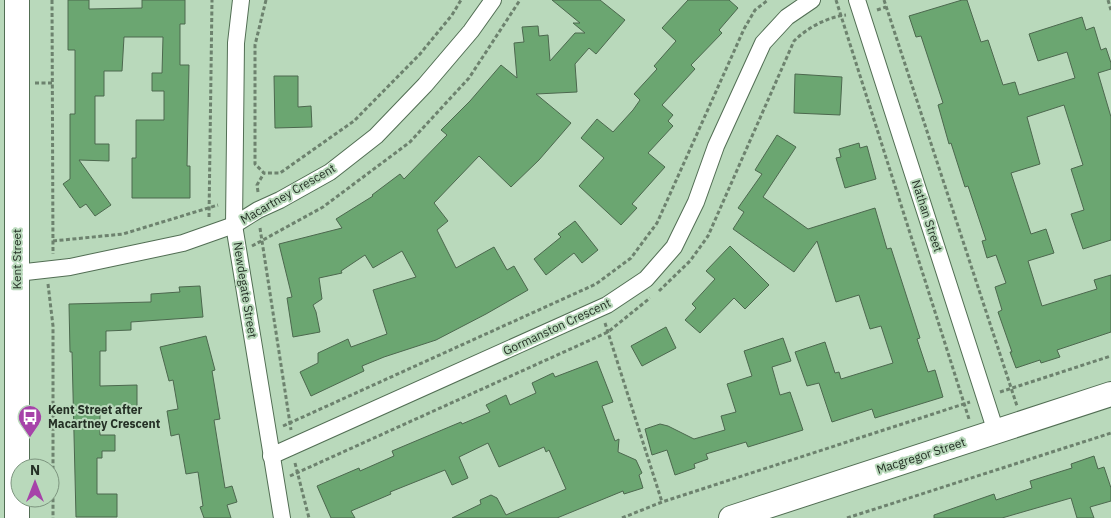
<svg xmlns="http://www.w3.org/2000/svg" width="1111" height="518" font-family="'IBM Plex Sans',sans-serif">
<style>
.building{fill:#6ba671;stroke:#4c684e}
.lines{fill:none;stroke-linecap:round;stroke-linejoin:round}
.street-casing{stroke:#526e54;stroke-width:18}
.secondary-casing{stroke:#526e54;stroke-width:26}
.path{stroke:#6d826e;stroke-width:3;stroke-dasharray:4 2.5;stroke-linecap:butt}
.street{stroke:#fff;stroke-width:16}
.secondary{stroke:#fff;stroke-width:24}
.labels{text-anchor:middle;stroke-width:4;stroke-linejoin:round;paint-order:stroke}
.street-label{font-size:12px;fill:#243025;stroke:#b9d9bb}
.poi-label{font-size:12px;font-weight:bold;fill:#243025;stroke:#b9d9bb;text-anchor:start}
</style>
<rect width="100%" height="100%" fill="#b9d9bb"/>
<g class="building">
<path d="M68,0H89V9L142,8V0H185V24H180V65H189L187,166H190V198H132V158H136V120H164V91H152V73H162L163,37H124L122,71H104V96H95V144H109V161L79,160L111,205L95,216L86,204L80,208L63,184L70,179V114H75V50H68Z"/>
<path d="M552,0H600L625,20L596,54L589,48L575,64L577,92L536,94L571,123L539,160L511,187L479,156L434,203L448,221L437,230L456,268L494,247L507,270L514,266L528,290L486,314L436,340L384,357L362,366L364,371L311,396L300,372L318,363V353L348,339L351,347L387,334L373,290L416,277L402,251L373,268L365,255L341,271L342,273L319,278L322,299L313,305L316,312L320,332L293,337L287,298L292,297L279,244L342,228L336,219L373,196L372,195L400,174L404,179L447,135L441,130L470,101L501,65L517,78L514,43L524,42L522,27L538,26L539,36L548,35L550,61L575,33H585L573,23H580Z"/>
<path d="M688,0H729L738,8L719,30L722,33L691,65L695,69L662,105L673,115L668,121L673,126L648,153L665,167L632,204L637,208L621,225L579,186L604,158L581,138L597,119L613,132L633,110L640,100L634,94L657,69L654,66L676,41L662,28Z"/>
<path d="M962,0H967L981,42L988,40L1003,85L1015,82L1019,95L1075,78L1067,52L1038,61L1029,34L1082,17L1086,30L1094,27L1101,50L1106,48L1111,63V69L1098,73L1111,117V240L1083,249L1071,214L1084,210L1071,169L1083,165L1064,105L1027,117L1040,164L1011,173L1031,234L1046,229L1054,253L1028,261L1042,306L1097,289L1094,280L1111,275V332L1057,350L1060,357L1041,363L1040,360L1016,368L1010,352H1012L998,312L1002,310L995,287L1006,283L996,255L987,258L982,241L986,240L968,186L965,187L951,143L949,144L938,105L943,103L921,36L916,37L909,16Z"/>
<path d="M795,74L842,77L840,115L794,113Z"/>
<path d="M274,76H298V107L311,106L312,127L275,128Z"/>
<path d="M777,135L796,147L763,197L808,229L875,208L887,249L891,248L920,338L917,339L928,372L935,370L943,397L875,418L872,409L832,422L819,383L807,386L795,352L825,342L835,373L839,372L841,379L893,363L881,326L870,329L859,295L836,302L817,241L794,272L733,229L744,212L738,208L762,174L755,170Z"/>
<path d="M859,143L860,148L867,146L876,179L845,188L836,158L841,157L839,149Z"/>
<path d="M575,221L598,250L582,263L574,253L546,275L534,259L561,237L558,234Z"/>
<path d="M730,246L769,285L745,309L734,298L700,333L685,320L696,308L692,304L715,279L706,271Z"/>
<path d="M200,286L203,317L131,322V330L106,331V351H100V386L137,385V407H100V435H115V451H102V458H97V494H117V517H76L72,352H70L69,304L151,302V294L180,292L179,287Z"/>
<path d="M666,327L676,348L642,366L631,346Z"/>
<path d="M206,336L215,370L212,371L220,419L214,420L225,488L232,486L237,502L227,505L231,518H204L200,507L203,506L198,472L186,474L179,434L171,436L167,411L178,409L173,380L169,381L160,347Z"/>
<path d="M783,338L791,361L772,367L780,395L790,392L803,430L748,447L746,442L706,454L708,459L694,464L695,468L675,475L667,450L652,455L645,429L660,424L668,426L694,439L725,430L721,416L736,412L727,384L752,376L744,351Z"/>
<path d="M597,361L613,402L602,406L615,441L619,439L618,452L636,460L642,473L639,475L643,488L624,494L623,491L557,518H452L481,504L480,500L491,495L497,498L506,515L566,489L549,450L546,452L544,447L499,467L488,443L459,457L468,478L452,485L445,470L390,492L391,494L351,511L355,518H331L317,486L359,468L360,471L394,456L392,451L461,422L462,424L490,412L486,405L506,395L510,405L536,393L532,383L553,373L555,377Z"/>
<path d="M1094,456L1098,469L1104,467L1111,488V501L1090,507L1094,518H1077L1071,498L1002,518H934V515L994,494L996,500L1032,488L1030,481L1072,468L1071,464Z"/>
</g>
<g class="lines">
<g class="street-casing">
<g id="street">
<path d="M241,0L236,43L234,225L282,518"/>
<path d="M857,0L996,432"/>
<path d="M17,273L70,267L183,243L234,225L258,210L280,200L330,172L376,136L425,85L471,31L493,0"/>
<path d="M271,456L607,305L646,279L674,247L696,202L716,146L763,43L787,17L812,0"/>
</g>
</g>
<g class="secondary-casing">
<g id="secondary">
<path d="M17,0V518"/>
<path d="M731,518L1111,394"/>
</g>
</g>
<g class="path">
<path d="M52,0L53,254"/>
<path d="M266,0L255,45V164L264,173H280L354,121L420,54L452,15L461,0"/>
<path d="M836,0L969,419"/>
<path d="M884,0L1017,406"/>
<path d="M1108,0L1111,10"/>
<path d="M877,10L886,7"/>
<path d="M35,83H52"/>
<path d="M258,192L257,185L264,173"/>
<path d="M209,217L212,0"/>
<path d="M260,228L291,430"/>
<path d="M53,241L123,234L218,205"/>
<path d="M252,246L323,207L410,142L469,78L520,0"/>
<path d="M48,284L53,326V518"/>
<path d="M659,291L690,261L708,236L794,41C807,28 827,17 846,15"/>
<path d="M605,323L662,502"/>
<path d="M1000,392L1111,356"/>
<path d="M283,426L596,284L631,258L657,223L744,29L755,10L768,0"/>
<path d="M295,463L309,518"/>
<path d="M290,476L608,332L650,298"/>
<path d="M622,518L662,502L970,402"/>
<path d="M847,518L1111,433"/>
</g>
<use href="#street" class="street"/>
<use href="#secondary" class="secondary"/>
</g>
<defs>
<g id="bus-pin" transform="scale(1.25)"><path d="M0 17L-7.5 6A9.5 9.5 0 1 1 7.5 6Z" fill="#a643a9" stroke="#b9d9bb"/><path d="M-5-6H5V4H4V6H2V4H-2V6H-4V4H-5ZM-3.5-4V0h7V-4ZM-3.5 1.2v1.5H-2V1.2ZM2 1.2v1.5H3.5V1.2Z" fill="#fff"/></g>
</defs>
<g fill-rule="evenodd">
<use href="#bus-pin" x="30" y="417"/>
</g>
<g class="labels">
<g class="street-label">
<text transform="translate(288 194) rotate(-30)" y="4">Macartney Crescent</text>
<text transform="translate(927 216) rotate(72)" y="4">Nathan Street</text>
<text transform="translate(17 259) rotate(-90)" y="4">Kent Street</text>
<text transform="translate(245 290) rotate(81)" y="4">Newdegate Street</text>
<text transform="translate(557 327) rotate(-25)" y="4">Gormanston Crescent</text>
<text transform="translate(921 456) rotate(-18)" y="4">Macgregor Street</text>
</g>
<g class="poi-label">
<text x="48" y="414">Kent Street after<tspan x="48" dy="14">Macartney Crescent</tspan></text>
</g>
</g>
<g transform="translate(35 483)"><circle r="24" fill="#b9d9bb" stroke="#7d957f"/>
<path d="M0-4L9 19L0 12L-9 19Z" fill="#a643a9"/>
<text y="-8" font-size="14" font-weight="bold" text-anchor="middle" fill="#243025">N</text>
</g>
</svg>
